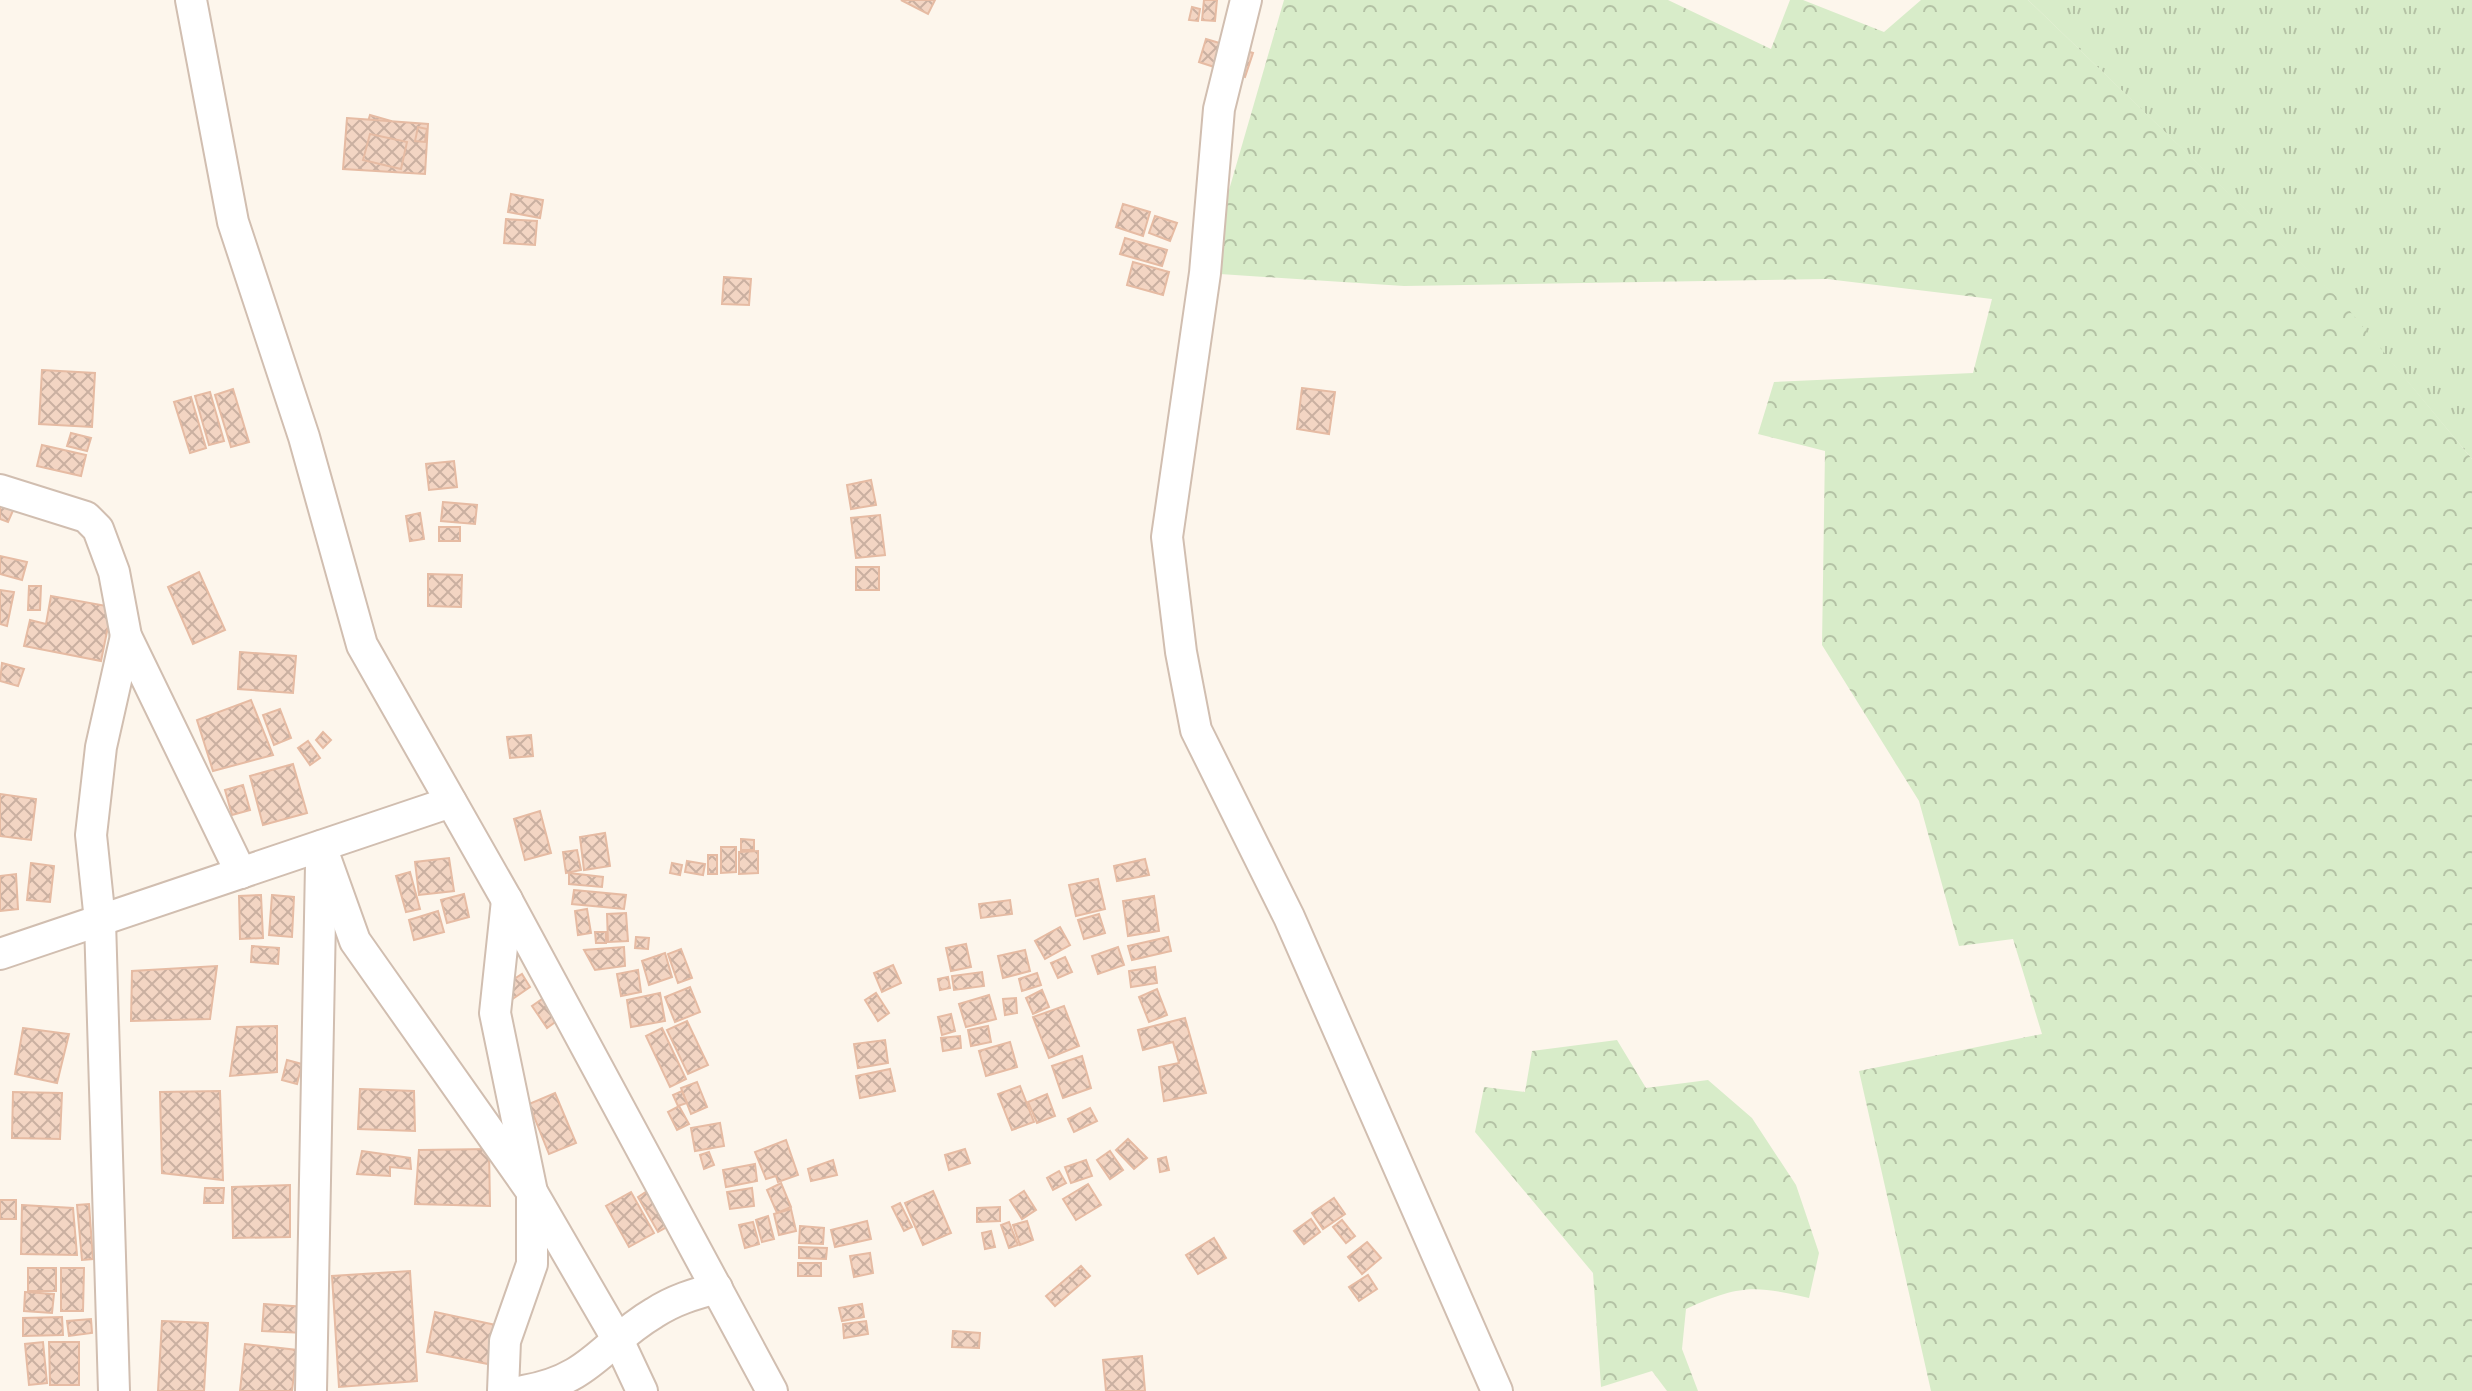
<svg xmlns="http://www.w3.org/2000/svg" width="2472" height="1391" font-family="Quicksand,sans-serif">
<style>
.grass{fill:url(#grass-tufts)}
.forest{fill:url(#forest-crowns)}
.building{fill:url(#building-cross-hatch);stroke:#e6bba3;stroke-width:2}
.lines{fill:none;stroke-linecap:round;stroke-linejoin:round}
.street-casing{stroke:#d1beb0;stroke-width:34}
.street{stroke:#fff;stroke-width:30}
</style>
<defs>
<pattern id="grass-tufts" width="24" height="20" patternUnits="userSpaceOnUse" patternTransform="scale(2)"><rect width="24" height="20" fill="#d8ecc9"/><path d="M3 7l-1-3M5 7V3M7 7l1-3M15 17l-1-3M17 17v-4M19 17l1-3" fill="none" stroke="#b4c2a5"/></pattern>
<pattern id="forest-crowns" width="20" height="18" patternUnits="userSpaceOnUse" patternTransform="scale(2)"><rect width="20" height="18" fill="#d8ecc9"/><path d="M2 6a3 3 0 1 1 6 0M12 15a3 3 0 1 1 6 0" fill="none" stroke="#b4c2a5"/></pattern>
<pattern id="building-cross-hatch" width="8" height="8" patternUnits="userSpaceOnUse" patternTransform="scale(2)"><rect width="8" height="8" fill="#f3d5c3"/><path d="M0 0l8 8M0 8l8-8" fill="none" stroke="#cab0a1"/></pattern>
</defs>
<rect width="100%" height="100%" fill="#fdf6ec"/>
<path class="grass" d="M2028,0H2472V459L2343,304Z"/>
<g class="forest">
<path d="M1284,0H1668L1771,49L1790,0H1803L1884,32L1921,0H2028L2344,304L2472,459V1391H1931L1859,1071L2042,1034L2013,939L1959,946L1919,801L1822,645L1825,451L1758,434L1774,382L1973,373L1992,299L1827,279L1404,286L1205,273Z"/>
<path d="M1617,1040L1646,1088L1708,1080L1752,1118L1796,1185L1819,1253L1809,1298C1754,1285 1739,1285 1686,1309L1682,1349L1698,1391H1667L1652,1371L1601,1387L1593,1273L1475,1132L1484,1087L1525,1092L1532,1051Z"/>
</g>
<g class="building">
<path d="M901,0H935L928,14Z"/>
<path d="M1204,0H1217L1215,21L1202,20Z"/>
<path d="M1192,7L1200,9L1198,21L1189,20Z"/>
<path d="M1206,39L1253,53L1245,77L1199,62Z"/>
<path d="M370,115L391,121L388,134L366,128Z"/>
<path d="M347,118L428,124L425,174L343,169Z"/>
<path d="M418,127L427,129L425,142L415,141Z"/>
<path d="M370,134L407,142L401,169L363,160Z"/>
<path d="M511,194L543,200L540,218L508,212Z"/>
<path d="M1123,204L1150,212L1143,236L1116,227Z"/>
<path d="M1155,216L1177,223L1170,241L1149,233Z"/>
<path d="M506,219L537,221L535,245L504,243Z"/>
<path d="M1125,238L1167,250L1162,266L1120,254Z"/>
<path d="M1133,262L1169,272L1163,295L1127,285Z"/>
<path d="M724,277L751,279L749,305L722,304Z"/>
<path d="M42,370L95,373L92,427L39,424Z"/>
<path d="M1302,388L1335,392L1329,434L1297,429Z"/>
<path d="M233,389L249,442L231,447L215,395Z"/>
<path d="M210,392L224,441L209,445L195,396Z"/>
<path d="M191,397L206,448L190,453L174,402Z"/>
<path d="M71,433L91,438L87,451L67,446Z"/>
<path d="M42,445L86,455L81,476L37,466Z"/>
<path d="M454,461L457,487L429,490L426,464Z"/>
<path d="M871,480L876,505L851,509L847,485Z"/>
<path d="M0,500L15,506L8,522L0,519Z"/>
<path d="M443,502L477,505L475,524L441,521Z"/>
<path d="M420,513L424,539L410,541L406,516Z"/>
<path d="M880,515L885,555L856,558L851,518Z"/>
<rect x="439" y="527" width="21" height="14"/>
<path d="M0,556L27,562L22,580L0,574Z"/>
<rect x="856" y="567" width="23" height="23"/>
<path d="M199,572L225,630L193,644L168,587Z"/>
<path d="M428,574L462,575L461,607L428,606Z"/>
<path d="M29,586H41L40,610H28Z"/>
<path d="M0,590L14,592L7,626L0,624Z"/>
<path d="M51,596L112,607L101,661L24,646L30,620L46,624Z"/>
<path d="M240,652L296,656L293,693L238,689Z"/>
<path d="M2,663L24,669L18,686L0,681Z"/>
<path d="M251,700L273,755L213,771L197,720Z"/>
<path d="M280,709L291,738L274,745L263,715Z"/>
<path d="M323,732L331,740L323,748L316,740Z"/>
<path d="M531,735L533,756L510,758L507,737Z"/>
<path d="M308,741L320,758L310,765L298,748Z"/>
<path d="M293,764L307,813L263,825L250,776Z"/>
<path d="M243,785L250,810L232,815L225,790Z"/>
<path d="M0,794L36,799L31,840L0,836Z"/>
<path d="M540,811L551,853L525,860L514,819Z"/>
<path d="M605,833L610,866L584,870L580,837Z"/>
<path d="M741,839L754,840V850H741Z"/>
<path d="M721,847H736V872L721,873Z"/>
<path d="M577,850L581,870L566,873L563,852Z"/>
<path d="M758,851V873L739,874V852Z"/>
<rect x="708" y="855" width="9" height="19"/>
<path d="M449,858L454,891L419,895L415,862Z"/>
<path d="M1145,859L1149,875L1117,881L1114,866Z"/>
<path d="M687,861L705,864L703,875L685,872Z"/>
<path d="M31,863L54,866L50,902L27,900Z"/>
<path d="M672,863L682,865L680,875L670,873Z"/>
<path d="M410,872L420,909L406,912L396,876Z"/>
<path d="M569,873L603,877L602,887L569,884Z"/>
<path d="M16,874L18,909L0,911V876Z"/>
<path d="M1098,879L1105,909L1076,916L1069,885Z"/>
<path d="M574,890L626,895L624,909L572,904Z"/>
<path d="M464,894L469,917L447,923L441,900Z"/>
<path d="M261,895L263,938L240,939L239,896Z"/>
<path d="M272,895L294,897L292,937L269,935Z"/>
<path d="M1154,896L1159,931L1128,936L1123,901Z"/>
<path d="M1010,900L1012,914L981,918L979,904Z"/>
<path d="M587,909L591,933L578,935L575,911Z"/>
<path d="M438,911L444,932L414,940L409,920Z"/>
<path d="M626,913L628,941L608,942L607,914Z"/>
<path d="M1099,914L1105,933L1084,939L1078,920Z"/>
<path d="M1060,927L1070,945L1045,959L1035,941Z"/>
<path d="M595,932H606V943H596Z"/>
<path d="M636,937L649,938L648,949L635,948Z"/>
<path d="M1168,937L1171,951L1132,960L1128,946Z"/>
<path d="M966,944L971,967L951,971L946,948Z"/>
<path d="M252,946L279,948L278,964L251,962Z"/>
<path d="M624,947L625,966L595,970L584,950Z"/>
<path d="M1118,947L1124,965L1098,974L1092,956Z"/>
<path d="M681,949L692,978L678,983L668,954Z"/>
<path d="M1025,950L1030,971L1003,978L998,956Z"/>
<path d="M665,953L672,977L649,985L642,961Z"/>
<path d="M1065,957L1072,972L1058,978L1051,963Z"/>
<path d="M893,965L901,983L882,992L874,973Z"/>
<path d="M217,966L210,1019L131,1021L132,971Z"/>
<path d="M1155,967L1157,983L1131,987L1129,971Z"/>
<path d="M638,970L641,992L621,996L617,974Z"/>
<path d="M982,972L984,986L954,990L952,976Z"/>
<path d="M1037,973L1041,985L1022,991L1019,979Z"/>
<path d="M522,974L530,987L511,1000L503,986Z"/>
<path d="M948,977L950,988L940,990L938,979Z"/>
<path d="M690,987L700,1012L675,1022L665,997Z"/>
<path d="M1157,989L1167,1015L1149,1022L1139,997Z"/>
<path d="M1042,990L1049,1007L1033,1014L1026,998Z"/>
<path d="M660,993L665,1021L631,1027L627,1000Z"/>
<path d="M876,993L889,1013L878,1021L865,1000Z"/>
<path d="M548,995L562,1017L547,1028L532,1006Z"/>
<path d="M989,995L996,1019L966,1027L959,1004Z"/>
<path d="M1016,998L1017,1013L1005,1015L1003,999Z"/>
<path d="M1064,1006L1079,1046L1049,1058L1033,1017Z"/>
<path d="M951,1014L955,1031L942,1035L938,1017Z"/>
<path d="M1185,1018L1206,1093L1164,1101L1159,1067L1179,1063L1173,1042L1143,1050L1138,1030Z"/>
<path d="M687,1021L708,1065L688,1074L667,1030Z"/>
<path d="M277,1026V1072L230,1076L237,1027Z"/>
<path d="M988,1026L991,1042L971,1046L968,1030Z"/>
<path d="M23,1028L69,1034L57,1083L15,1074Z"/>
<path d="M662,1028L686,1079L670,1087L646,1036Z"/>
<path d="M960,1036L961,1048L943,1051L941,1038Z"/>
<path d="M885,1040L888,1063L858,1068L854,1044Z"/>
<path d="M1010,1042L1017,1067L986,1076L979,1051Z"/>
<path d="M1082,1056L1091,1088L1063,1098L1052,1066Z"/>
<path d="M287,1060L302,1064L297,1084L282,1080Z"/>
<path d="M890,1069L895,1091L860,1098L856,1076Z"/>
<path d="M697,1082L707,1107L691,1114L681,1088Z"/>
<path d="M1020,1086L1034,1122L1012,1130L998,1094Z"/>
<path d="M360,1089L414,1091L415,1131L358,1129Z"/>
<path d="M220,1091L223,1180L162,1173L160,1092Z"/>
<path d="M682,1091L687,1103L678,1106L673,1095Z"/>
<path d="M13,1092L62,1093L60,1139L12,1138Z"/>
<path d="M555,1093L576,1143L549,1154L529,1104Z"/>
<path d="M1047,1094L1055,1116L1037,1123L1028,1102Z"/>
<path d="M679,1106L689,1124L677,1130L668,1112Z"/>
<path d="M1090,1108L1097,1121L1074,1132L1068,1119Z"/>
<path d="M720,1123L724,1146L695,1151L691,1128Z"/>
<path d="M1128,1139L1147,1158L1134,1169L1116,1150Z"/>
<path d="M786,1140L798,1175L778,1182L776,1176L766,1179L755,1152Z"/>
<path d="M489,1149L490,1206L415,1204L419,1150Z"/>
<path d="M965,1149L970,1163L949,1170L945,1155Z"/>
<path d="M362,1151L410,1158L411,1169L390,1167V1176L357,1174Z"/>
<path d="M1110,1151L1123,1170L1110,1179L1097,1160Z"/>
<path d="M709,1152L714,1165L704,1169L700,1155Z"/>
<path d="M1166,1157L1169,1170L1160,1172L1158,1159Z"/>
<path d="M833,1160L837,1175L811,1181L808,1169Z"/>
<path d="M1086,1160L1092,1176L1071,1183L1065,1167Z"/>
<path d="M755,1164L757,1181L726,1187L723,1170Z"/>
<path d="M1059,1171L1066,1183L1053,1190L1047,1178Z"/>
<path d="M781,1183L791,1207L777,1213L767,1190Z"/>
<path d="M1088,1184L1101,1205L1076,1220L1063,1199Z"/>
<path d="M290,1185V1237L233,1238L232,1187Z"/>
<path d="M205,1188H224L223,1203H204Z"/>
<path d="M652,1188L672,1224L658,1232L638,1197Z"/>
<path d="M752,1188L754,1206L730,1209L727,1192Z"/>
<path d="M933,1191L951,1233L923,1245L905,1203Z"/>
<path d="M1024,1191L1036,1210L1022,1219L1010,1200Z"/>
<path d="M631,1192L654,1233L629,1247L606,1206Z"/>
<path d="M1334,1198L1345,1214L1323,1229L1312,1213Z"/>
<rect x="0" y="1200" width="16" height="19"/>
<path d="M900,1203L912,1227L904,1231L892,1207Z"/>
<path d="M89,1204L93,1259L82,1260L77,1205Z"/>
<path d="M22,1205L73,1208L77,1255L21,1254Z"/>
<path d="M1000,1207V1221L977,1222V1208Z"/>
<path d="M791,1209L796,1231L779,1235L774,1214Z"/>
<path d="M768,1216L774,1239L762,1242L756,1220Z"/>
<path d="M1311,1219L1320,1232L1304,1244L1294,1231Z"/>
<path d="M1342,1220L1355,1236L1346,1243L1333,1227Z"/>
<path d="M867,1221L871,1239L835,1247L831,1230Z"/>
<path d="M1027,1221L1033,1240L1020,1245L1013,1225Z"/>
<path d="M753,1222L759,1244L745,1248L739,1225Z"/>
<path d="M1009,1222L1018,1245L1009,1248L1001,1225Z"/>
<path d="M800,1226L824,1228L823,1244L799,1243Z"/>
<path d="M991,1231L995,1247L985,1249L982,1233Z"/>
<path d="M1214,1238L1226,1258L1198,1274L1186,1255Z"/>
<path d="M1367,1242L1381,1258L1362,1274L1348,1257Z"/>
<path d="M799,1247L827,1248L826,1259L799,1258Z"/>
<path d="M870,1253L873,1273L854,1277L850,1256Z"/>
<rect x="798" y="1263" width="23" height="13"/>
<path d="M1081,1266L1090,1276L1055,1306L1046,1296Z"/>
<rect x="28" y="1268" width="28" height="23"/>
<path d="M61,1268H84L83,1311H61Z"/>
<path d="M410,1271L417,1381L339,1387L332,1276Z"/>
<path d="M1368,1275L1377,1289L1359,1301L1349,1287Z"/>
<path d="M25,1292L54,1294L52,1313L24,1311Z"/>
<path d="M264,1304L306,1307L305,1333L262,1331Z"/>
<path d="M862,1304L864,1317L842,1321L839,1308Z"/>
<path d="M435,1312L496,1325L488,1364L427,1352Z"/>
<path d="M62,1317L63,1335L23,1336V1318Z"/>
<path d="M91,1319L92,1333L69,1336L67,1321Z"/>
<path d="M162,1321L208,1323L204,1391H158Z"/>
<path d="M866,1321L868,1334L844,1338L843,1324Z"/>
<path d="M953,1331L980,1333L979,1348L952,1347Z"/>
<path d="M43,1342L47,1383L29,1385L25,1344Z"/>
<path d="M49,1342H79V1385H50Z"/>
<path d="M245,1344L297,1350L292,1391H240Z"/>
<path d="M1142,1356L1145,1391H1106L1103,1360Z"/>
</g>
<g class="lines">
<g class="street-casing">
<g id="street">
<path d="M191,0L233,222L304,437L362,645L507,900L772,1391"/>
<path d="M1246,0L1219,109L1205,273L1167,537L1181,652L1196,730L1289,917L1497,1391"/>
<path d="M0,490L86,517L98,529L114,572L126,636L241,873"/>
<path d="M321,846L355,941L532,1192L619,1342L642,1391"/>
<path d="M0,954L451,802"/>
<path d="M114,1391L100,921L91,835L101,747L126,636"/>
<path d="M311,1391L321,865"/>
<path d="M503,1391L505,1341L532,1264V1192L495,1013L507,900"/>
<path d="M523,1391C591,1380 603,1343 654,1313C674,1300 694,1294 717,1288"/>
</g>
</g>
<use href="#street" class="street"/>
</g>
</svg>
